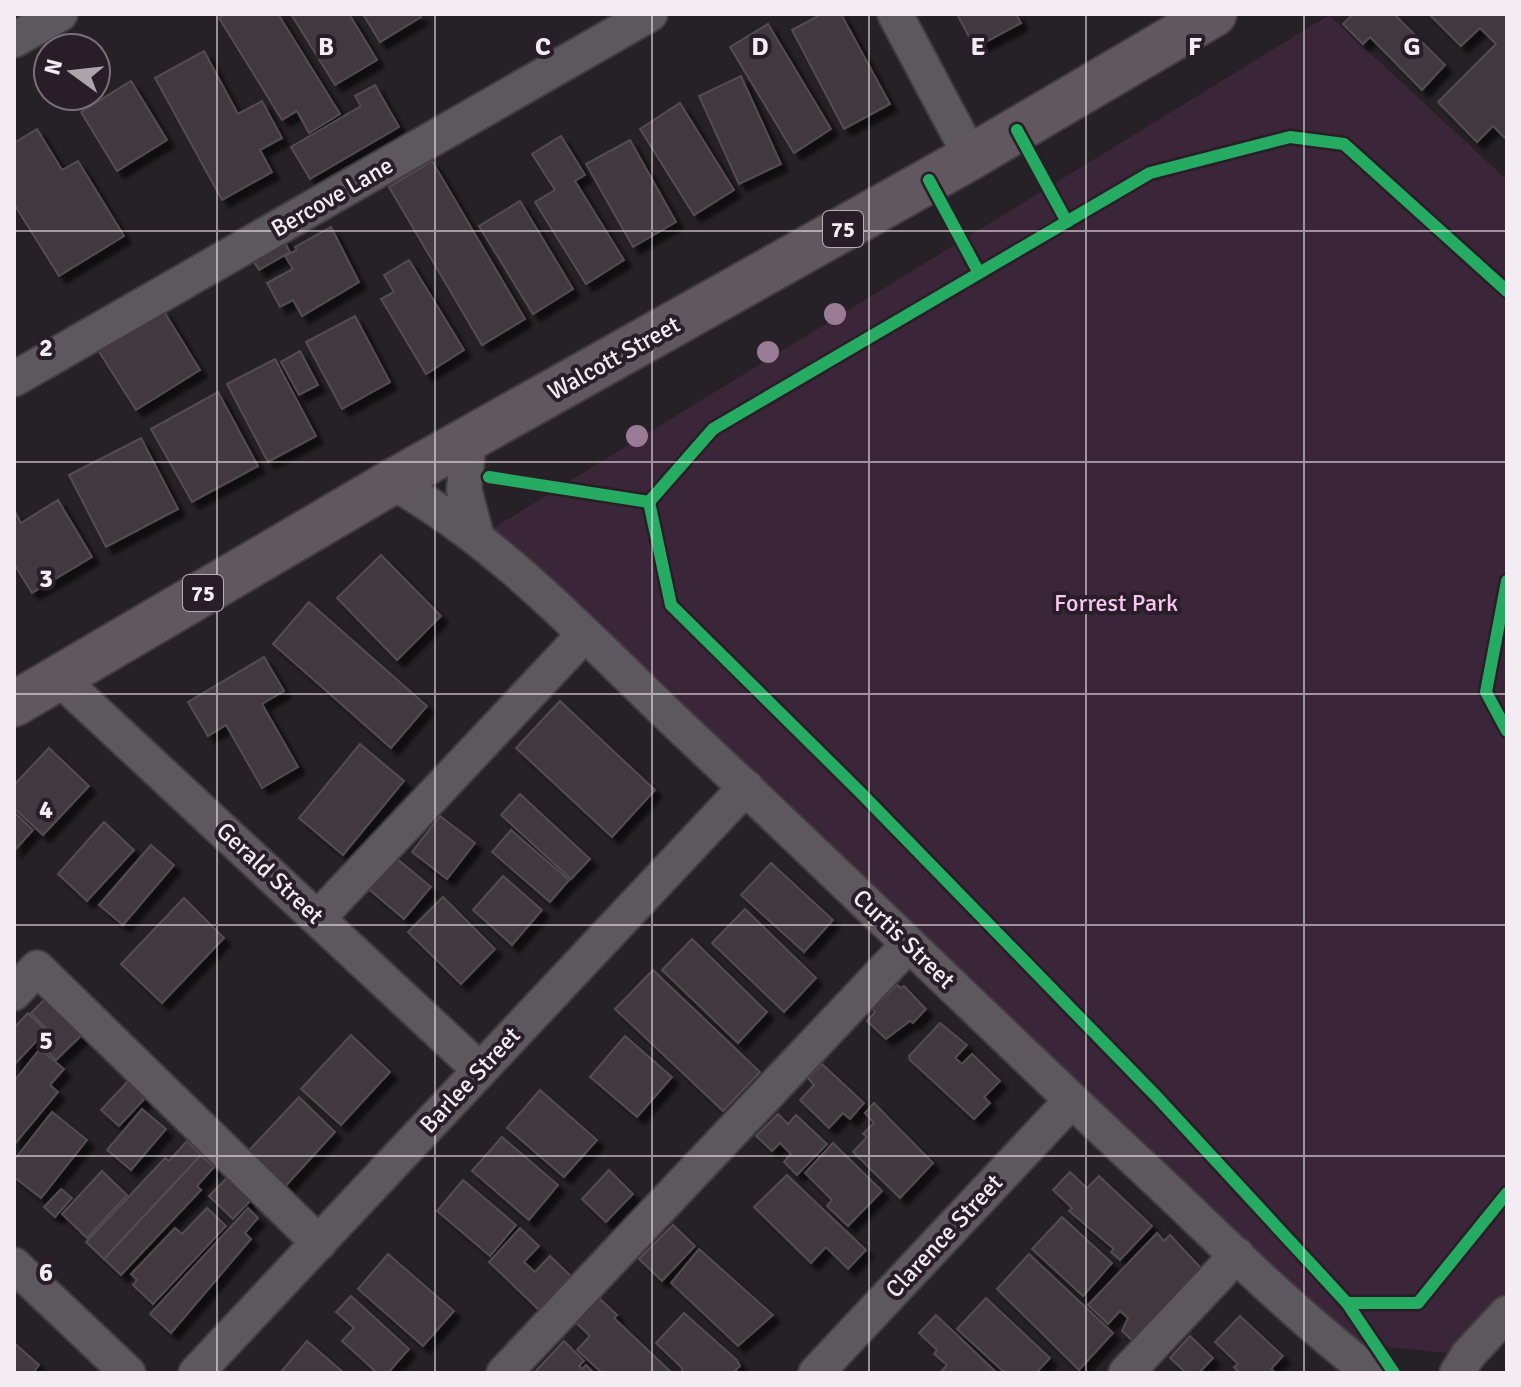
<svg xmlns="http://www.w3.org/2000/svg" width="1521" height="1387" font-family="Signika,sans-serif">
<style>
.green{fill:#3b2538}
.building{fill:#423841;stroke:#514d51;stroke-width:2;filter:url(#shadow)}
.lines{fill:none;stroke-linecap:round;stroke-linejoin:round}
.minor-casing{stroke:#403c40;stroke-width:38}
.major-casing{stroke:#403c40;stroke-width:48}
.minor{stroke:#5d585d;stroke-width:34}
.major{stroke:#61585f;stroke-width:44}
.cycleway-casing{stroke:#291e27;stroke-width:17}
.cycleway{stroke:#26ab63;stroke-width:12}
.tree{fill:#9a7b96}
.grid{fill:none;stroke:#f4ecf3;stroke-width:2;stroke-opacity:0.55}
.labels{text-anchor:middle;stroke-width:8;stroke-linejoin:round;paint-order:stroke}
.shield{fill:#291e27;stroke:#b7aeb6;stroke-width:2}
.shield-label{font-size:22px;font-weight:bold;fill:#f4ecf3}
.street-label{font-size:24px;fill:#f4ecf3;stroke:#291e27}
.park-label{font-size:24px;fill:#f9c5f2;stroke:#291e27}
.grid-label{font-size:26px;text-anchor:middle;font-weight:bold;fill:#f4ecf3;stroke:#291e27;stroke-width:8;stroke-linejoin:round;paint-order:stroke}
</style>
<defs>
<filter id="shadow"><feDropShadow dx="7" dy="7" stdDeviation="2" flood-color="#0009"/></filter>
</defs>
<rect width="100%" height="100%" fill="#262126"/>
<path class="green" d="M1329,15L1507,180V1313L1468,1355L1329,1341L477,538Z"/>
<g class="building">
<path d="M225,14H278L340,114L309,133L297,111L282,120L219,18Z"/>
<path d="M291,14H349L377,60L335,85Z"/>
<path d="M363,14H419L421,17L380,42Z"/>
<path d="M822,14H841L890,104L844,129L792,30Z"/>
<path d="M957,14H1016L1021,23L975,48Z"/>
<path d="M1353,14H1394L1445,65L1422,90L1370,37L1363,44L1343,24Z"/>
<path d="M1429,14H1507V140L1493,126L1477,142L1438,102L1496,44L1480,28L1461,46Z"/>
<path d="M768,24L831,129L794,153L730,47Z"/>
<path d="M204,51L238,114L262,101L282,138L260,150L272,172L222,200L155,78Z"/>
<path d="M741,76L781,164L739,184L699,96Z"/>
<path d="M131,81L167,140L117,171L81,112Z"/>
<path d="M375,85L399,127L310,179L291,147L361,106L355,96Z"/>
<path d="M680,103L734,190L694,215L640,129Z"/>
<path d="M37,129L62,170L78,161L124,236L59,276L14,204V143Z"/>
<path d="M561,136L585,175L575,181L624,260L586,284L535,202L555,190L532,154Z"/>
<path d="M630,140L676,222L633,247L586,164Z"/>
<path d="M432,161L525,319L482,345L389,187Z"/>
<path d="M520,201L573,289L533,314L479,226Z"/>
<path d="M331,227L359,282L302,316L293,300L280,307L267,283L293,269L285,256L297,250L295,247Z"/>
<path d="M282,237L290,252L259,270L250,255Z"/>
<path d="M409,260L464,350L426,374L381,299L394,292L384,275Z"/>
<path d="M163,310L200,370L136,410L98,350Z"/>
<path d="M355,316L390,382L342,409L306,342Z"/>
<path d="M300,351L318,385L299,395L281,362Z"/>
<path d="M275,359L316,436L268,462L227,384Z"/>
<path d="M218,392L258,466L192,502L151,429Z"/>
<path d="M141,438L178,509L106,547L69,475Z"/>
<path d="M58,500L92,557L32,593L14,564V510L21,523Z"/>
<path d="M381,555L441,616L397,660L337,598Z"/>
<path d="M309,602L427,706L391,748L273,644Z"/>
<path d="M264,657L284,691L262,704L298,767L262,788L226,725L208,736L188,702Z"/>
<path d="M560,701L655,790L612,837L516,748Z"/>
<path d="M360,744L404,781L343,855L299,818Z"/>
<path d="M49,748L89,786L43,835L14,808V785Z"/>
<path d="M520,794L590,859L571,879L501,815Z"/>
<path d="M14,812L33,830L14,851Z"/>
<path d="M440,816L475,843L447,879L412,852Z"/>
<path d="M104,822L134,850L87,901L58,874Z"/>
<path d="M511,830L569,880L550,902L492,852Z"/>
<path d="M151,845L174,865L123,925L99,905Z"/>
<path d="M390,853L431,887L404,919L364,885Z"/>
<path d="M771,863L833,920L804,952L741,895Z"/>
<path d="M503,876L542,910L512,945L473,910Z"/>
<path d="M443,897L495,949L461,984L408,932Z"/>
<path d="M184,898L224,938L162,1003L121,964Z"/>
<path d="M745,909L816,978L784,1012L712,943Z"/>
<path d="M692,939L767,1012L738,1043L662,970Z"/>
<path d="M653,970L760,1072L723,1111L615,1009Z"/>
<path d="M897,985L901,988L904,986L926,1009L913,1023L910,1021L886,1039L867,1021L875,1012L872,1009Z"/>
<path d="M49,995L85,1032L56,1060L41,1045L52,1034L31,1013Z"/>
<path d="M28,1013L46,1031L14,1065V1028Z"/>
<path d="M940,1023L967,1045L955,1058L962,1064L972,1054L1000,1081L984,1097L990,1103L974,1119L910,1060L909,1056Z"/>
<path d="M351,1035L390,1072L341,1125L301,1089Z"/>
<path d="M625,1036L672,1077L637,1117L590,1077Z"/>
<path d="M40,1049L64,1069L50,1085L58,1092L14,1145V1081Z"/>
<path d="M822,1064L864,1103L850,1119L843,1113L829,1128L800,1100L814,1085L808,1078Z"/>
<path d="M131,1078L149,1094L119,1126L101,1110Z"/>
<path d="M540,1090L597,1140L564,1177L507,1128Z"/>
<path d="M299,1097L335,1132L280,1192L243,1157Z"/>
<path d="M874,1103L933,1163L900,1198L853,1152L867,1137L863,1134L874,1123L865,1113Z"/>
<path d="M142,1109L166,1129L131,1170L107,1150Z"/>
<path d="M52,1112L87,1140L41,1198L14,1177V1160Z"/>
<path d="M778,1114L788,1124L796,1115L827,1144L797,1175L784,1162L791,1154L780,1143L772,1151L756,1136Z"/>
<path d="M502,1137L558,1185L529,1220L472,1171Z"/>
<path d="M187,1141L201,1155L104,1259L86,1242L165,1158L169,1161Z"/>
<path d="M833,1143L882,1191L848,1226L827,1206L832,1200L805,1173Z"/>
<path d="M201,1155L214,1167L197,1186L201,1190L121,1275L104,1259Z"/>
<path d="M609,1170L633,1194L606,1222L582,1199Z"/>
<path d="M102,1171L127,1195L87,1238L62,1214Z"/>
<path d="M1070,1172L1087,1188L1099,1176L1152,1226L1120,1260L1111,1252L1114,1249L1069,1211L1072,1208L1053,1190Z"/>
<path d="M787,1175L866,1250L848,1269L826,1247L811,1263L754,1207Z"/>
<path d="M228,1177L251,1200L233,1219L209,1196Z"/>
<path d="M463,1180L516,1225L490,1256L437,1211Z"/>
<path d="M61,1189L72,1198L55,1217L44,1207Z"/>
<path d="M207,1208L226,1226L153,1304L133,1285L137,1280L131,1274L175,1228L182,1234Z"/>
<path d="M248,1208L258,1218L245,1233L251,1239L171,1333L150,1314Z"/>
<path d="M1062,1217L1112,1263L1083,1296L1032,1249Z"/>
<path d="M673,1225L695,1246L662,1281L639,1259Z"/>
<path d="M520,1228L539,1246L524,1262L535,1272L550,1256L571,1276L539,1310L489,1262Z"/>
<path d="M1157,1233L1164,1241L1170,1235L1202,1269L1134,1342L1122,1331L1128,1318L1120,1311L1108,1324L1088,1305Z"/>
<path d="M699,1249L773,1315L738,1346L671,1283Z"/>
<path d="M388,1254L454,1311L423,1346L358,1289Z"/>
<path d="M1029,1254L1113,1333L1079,1370L997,1289Z"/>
<path d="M596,1295L617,1315L614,1318L672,1373H602L577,1350L590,1336L573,1320Z"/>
<path d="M351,1296L409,1349L388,1373H377L342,1341L354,1328L336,1312Z"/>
<path d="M986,1298L1050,1358L1036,1373H1005L957,1329Z"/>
<path d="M684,1313L737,1360L740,1366L733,1373H682V1368L656,1343Z"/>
<path d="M936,1315L997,1373H940L947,1365L934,1354L937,1350L919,1333Z"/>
<path d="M1240,1316L1283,1356L1271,1369L1276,1373H1240L1234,1367L1238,1364L1215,1342Z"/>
<path d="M1190,1336L1213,1358L1199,1373H1186L1170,1358Z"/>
<path d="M307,1341L344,1373L281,1372Z"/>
<path d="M564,1341L584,1361L579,1366L582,1369L586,1365L594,1373H534Z"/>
<path d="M14,1343L39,1365L33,1373H14Z"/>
</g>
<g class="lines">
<g class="minor-casing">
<g id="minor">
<path d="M895,14L971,157"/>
<path d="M14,40L60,14"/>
<path d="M14,379L650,14"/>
<path d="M469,439L464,489L477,538"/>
<path d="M392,482C502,543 590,641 681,727C836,872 988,1022 1144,1168C1218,1237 1290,1311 1371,1373"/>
<path d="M59,678L479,1069"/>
<path d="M318,918L584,635"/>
<path d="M14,993L37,968L319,1243"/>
<path d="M14,1265L128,1373"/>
<path d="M196,1373L746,787"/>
<path d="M504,1373L909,944"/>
<path d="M816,1373L1072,1100"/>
<path d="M1126,1373L1237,1255"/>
<path d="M1457,1373L1468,1355L1507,1313"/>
</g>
</g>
<g class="major-casing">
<path id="major" d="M14,704L392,482L971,157L1214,14"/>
</g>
<use href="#minor" class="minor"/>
<use href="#major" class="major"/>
<g class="cycleway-casing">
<g id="cycleway">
<path d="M1017,130L1067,222"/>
<path d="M929,180L979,273"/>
<path d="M489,477L649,502"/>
<path d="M649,502L671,605L860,792L1156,1096L1347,1303L1394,1373"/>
<path d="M649,502L713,429L1150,173L1290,137L1344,144L1507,291"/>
<path d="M1507,581L1486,692L1507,731"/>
<path d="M1347,1303H1418L1507,1193"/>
</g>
</g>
<use href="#cycleway" class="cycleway"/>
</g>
<g class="tree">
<circle cx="835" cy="314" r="11"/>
<circle cx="768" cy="352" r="11"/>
<circle cx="637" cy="436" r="11"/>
</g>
<path class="grid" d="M217,14V1373M435,14V1373M652,14V1373M869,14V1373M1086,14V1373M1304,14V1373M14,231H1507M14,462H1507M14,694H1507M14,925H1507M14,1156H1507"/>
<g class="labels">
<g class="shield">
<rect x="823" y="211" width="40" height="36" rx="6"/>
<rect x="183" y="575" width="40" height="36" rx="6"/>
</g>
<g class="shield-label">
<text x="843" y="237">75</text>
<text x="203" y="601">75</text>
</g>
<g class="street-label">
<text transform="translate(332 197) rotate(-30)" y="8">Bercove Lane</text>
<text transform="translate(614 358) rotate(-29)" y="8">Walcott Street</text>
<text transform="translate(270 873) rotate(43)" y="8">Gerald Street</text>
<text transform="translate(904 939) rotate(44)" y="8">Curtis Street</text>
<text transform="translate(470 1080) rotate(-47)" y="8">Barlee Street</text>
<text transform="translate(944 1236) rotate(-47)" y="8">Clarence Street</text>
</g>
<g class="park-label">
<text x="1116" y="611">Forrest Park</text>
</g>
</g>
<g class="grid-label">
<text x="326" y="55">B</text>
<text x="543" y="55">C</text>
<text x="760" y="55">D</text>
<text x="978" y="55">E</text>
<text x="1195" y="55">F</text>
<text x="1412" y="55">G</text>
<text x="46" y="356">2</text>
<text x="46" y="587">3</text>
<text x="46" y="818">4</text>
<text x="46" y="1049">5</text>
<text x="46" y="1281">6</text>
</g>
<rect width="1521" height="1387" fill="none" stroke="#f4ecf3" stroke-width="32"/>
<g transform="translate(72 72) rotate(285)"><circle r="38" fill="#291e27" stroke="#7a7079" stroke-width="2"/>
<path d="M0-6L14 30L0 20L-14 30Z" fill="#aca5ab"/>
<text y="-12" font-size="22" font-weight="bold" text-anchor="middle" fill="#f4ecf3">N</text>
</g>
</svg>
